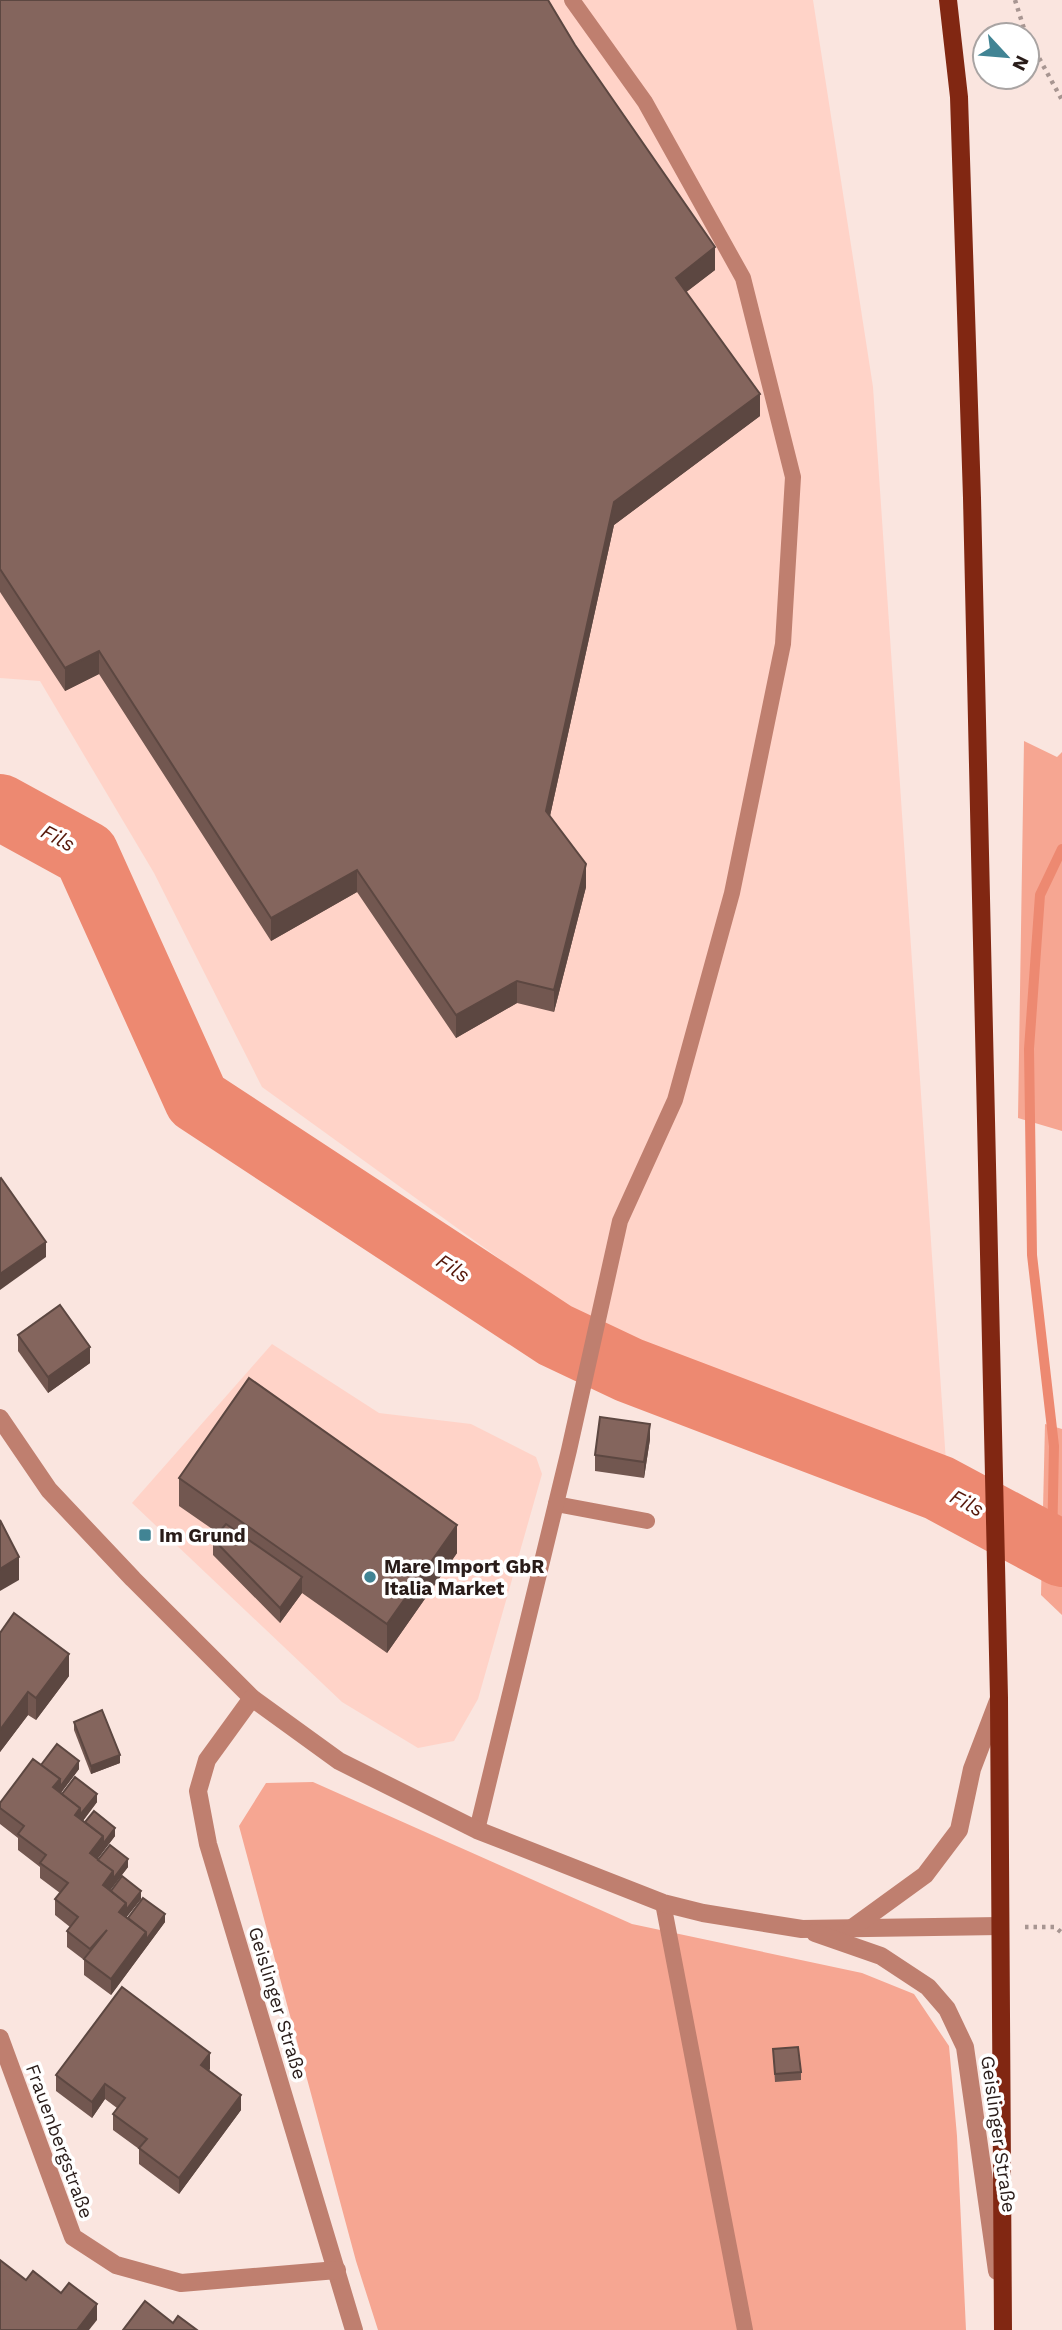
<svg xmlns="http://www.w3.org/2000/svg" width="1062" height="2330" font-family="'Work Sans',sans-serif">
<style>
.built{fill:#ffd3c8}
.green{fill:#f6a692}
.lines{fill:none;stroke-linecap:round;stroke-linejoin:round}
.stream{stroke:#ed8971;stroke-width:10}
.river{stroke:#ed8971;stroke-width:66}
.path{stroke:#a79591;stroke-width:4.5;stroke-dasharray:3.5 5;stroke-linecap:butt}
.lane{stroke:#bf7f6f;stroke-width:16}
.street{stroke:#bf7f6f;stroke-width:18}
.primary{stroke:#812712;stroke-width:18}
.wall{fill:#725750}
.shaded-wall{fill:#5c4741}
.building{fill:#84655d;stroke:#5c4741;stroke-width:2}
.poi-dot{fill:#418494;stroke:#fff;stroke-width:2.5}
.labels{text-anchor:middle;stroke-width:7;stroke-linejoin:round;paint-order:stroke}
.poi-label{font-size:19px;font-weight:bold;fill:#291c19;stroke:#fff;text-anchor:start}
.street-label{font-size:19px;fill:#291c19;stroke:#fff}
.water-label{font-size:21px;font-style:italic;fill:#57190b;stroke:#fff}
</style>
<rect width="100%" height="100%" fill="#fae5df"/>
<g class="built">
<path d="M0,0H813L873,387L947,1477L612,1340L262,1087L154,873L40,681L0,678Z"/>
<path d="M272,1344L379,1413L471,1424L536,1457L542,1474L478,1699L454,1741L418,1748L342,1702L132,1503Z"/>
</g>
<g class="green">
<path d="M1024,741L1057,757L1062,752V1131L1018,1118Z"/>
<path d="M1045,1424L1062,1429V1615L1041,1595Z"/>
<path d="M313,1782L632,1924L862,1973L914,1994L949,2046L957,2136L966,2330H378L356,2261L239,1826L266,1783Z"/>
</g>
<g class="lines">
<path class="stream" d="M1052,1548L1054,1446L1032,1255L1029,1049L1040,895L1062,849"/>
<path class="river" d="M0,807L86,854L197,1100L555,1335L629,1370L939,1488L1062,1554"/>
<g class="path">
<path d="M1015,0L1026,35"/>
<path d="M1027,36L1062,100"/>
<path d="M1025,1927H1055L1062,1933"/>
</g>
<g class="lane">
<path d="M556,1504L647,1521"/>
<path d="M477,1830L569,1450L620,1221L675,1100L732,893L783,644L793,477L743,278L645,102L572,0"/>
<path d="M663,1903L745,2330"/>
</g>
<g class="street">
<path d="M0,1418L49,1490L133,1579L252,1698L339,1761L477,1830L663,1903L703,1913L802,1929L1000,1926"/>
<path d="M252,1698L207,1760L198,1791L208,1844L354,2330"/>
<path d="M852,1928L925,1875L959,1830L972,1769L998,1701"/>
<path d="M815,1933L881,1956L928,1987L947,2009L965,2047L997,2271"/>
<path d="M0,2038L73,2237L116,2265L181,2283L337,2270"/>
</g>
<path class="primary" d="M948,0L959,97L972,498L999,1698L1003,2330"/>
</g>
<g class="wall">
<path d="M0,0L715,270L686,292L760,416L614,525L550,816L586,887L554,1012L517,1003L456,1038L357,892L271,941L99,674L65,691L0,592Z"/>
<path d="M18,1335L90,1363L48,1393L18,1351Z"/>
<path d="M650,1439L644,1478L595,1471V1455Z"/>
<path d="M179,1478L457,1553L387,1653L302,1593L280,1623L213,1555V1539L218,1533L179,1506Z"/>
<path d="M0,1633L69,1676L36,1720L28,1715L0,1752Z"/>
<path d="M74,1722L120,1763L91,1774L74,1730Z"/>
<path d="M41,1765L79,1769L61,1793L97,1802L83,1821L115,1836L97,1859L128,1867L110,1890L141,1899L126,1917L165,1922L111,1995L84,1975V1960L67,1947V1931L70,1927L55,1915V1899L60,1893L40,1878V1867L18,1850V1838L0,1824V1803Z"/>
<path d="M773,2049L801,2072V2080L775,2082Z"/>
<path d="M210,2069L209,2070L241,2110L179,2194L139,2164V2149L113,2130V2114L117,2108L105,2099L92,2118L56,2091V2075Z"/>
</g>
<g class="shaded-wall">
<path d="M715,247V270L676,300V278Z"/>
<path d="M760,394V416L614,525L546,834V811L614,502Z"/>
<path d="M99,651V674L65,691V668Z"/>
<path d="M586,864V887L554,1012V990Z"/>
<path d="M357,870V892L271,941V918Z"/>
<path d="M517,981V1003L456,1038V1015Z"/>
<path d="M46,1242V1257L0,1290V1274Z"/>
<path d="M90,1347V1363L48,1393V1377Z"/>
<path d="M650,1424V1439L644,1478V1462Z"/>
<path d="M457,1525V1553L387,1653V1624Z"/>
<path d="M19,1557V1580L0,1591V1569Z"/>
<path d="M302,1577V1593L280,1623V1608Z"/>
<path d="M69,1654V1676L36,1720V1698Z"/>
<path d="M28,1692V1715L0,1752V1730Z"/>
<path d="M120,1755V1763L91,1774V1766Z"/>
<path d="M79,1761V1769L53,1803V1787L60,1779Z"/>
<path d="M97,1794V1802L75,1831V1815L80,1808Z"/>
<path d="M115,1828V1836L90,1869V1853L103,1836Z"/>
<path d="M128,1859V1867L103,1900V1885L113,1871Z"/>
<path d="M141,1891V1899L119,1927V1912L126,1903Z"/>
<path d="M165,1914V1922L111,1995V1979L146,1932Z"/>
<path d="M210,2053V2069L201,2080V2065Z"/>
<path d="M105,2084V2099L92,2118V2102Z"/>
<path d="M241,2095V2110L179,2194V2178Z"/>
<path d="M97,2304V2320L89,2330H77Z"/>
</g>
<g class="building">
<path d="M0,0H548L575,45L715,247L676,278L760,394L614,502L546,811L586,864L554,990L517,981L456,1015L357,870L271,918L99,651L65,668L0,569Z"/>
<path d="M1,1178L46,1242L0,1274V1179Z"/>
<path d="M60,1305L90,1347L48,1377L18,1335Z"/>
<path d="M249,1378L457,1525L387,1624L179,1478Z"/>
<path d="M600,1417L650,1424L644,1462L595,1455Z"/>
<path d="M0,1520L19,1557L0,1569Z"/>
<path d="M226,1524L302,1577L280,1608L213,1539Z"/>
<path d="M14,1613L69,1654L36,1698L28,1692L0,1730V1633Z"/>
<path d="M102,1710L120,1755L91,1766L74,1722Z"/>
<path d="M57,1744L79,1761L60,1787V1779L41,1765Z"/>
<path d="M33,1759L60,1779L53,1787L80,1808L75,1815L103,1836L90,1853L113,1871L103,1885L126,1903L119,1912L146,1932L111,1979L84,1959L107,1930L90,1949L67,1931L78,1917L55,1899L68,1883L40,1863L46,1855L18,1834L24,1826L0,1808V1803Z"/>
<path d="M75,1777L97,1794L80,1815V1808L62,1794Z"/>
<path d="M94,1811L115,1828L103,1844V1836L85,1822Z"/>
<path d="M110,1845L128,1859L113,1879V1871L98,1860Z"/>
<path d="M122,1876L141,1891L126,1910V1903L111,1891Z"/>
<path d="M143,1898L165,1914L146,1940V1932L128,1918Z"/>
<path d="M122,1987L210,2053L201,2065L241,2095L179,2178L139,2148L147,2139L113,2114L125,2098L105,2084L92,2102L56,2075Z"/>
<path d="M798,2047L801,2072L775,2074L773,2049Z"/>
<path d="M0,2260L26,2280L33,2271L61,2293L69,2283L97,2304L77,2330H0Z"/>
<path d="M145,2301L173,2323L178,2316L197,2330H123Z"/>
</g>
<g class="poi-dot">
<rect x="138" y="1528" width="14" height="14" rx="3.5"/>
<circle cx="370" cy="1577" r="7"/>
</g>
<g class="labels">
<g class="poi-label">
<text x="159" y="1542">Im Grund</text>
<text x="384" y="1573">Mare Import GbR<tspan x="384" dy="22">Italia Market</tspan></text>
</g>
<g class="street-label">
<text transform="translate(278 2003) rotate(73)" y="7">Geislinger Straße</text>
<text transform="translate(999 2134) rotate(82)" y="7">Geislinger Straße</text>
<text transform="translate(60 2141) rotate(70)" y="7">Frauenbergstraße</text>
</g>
<g class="water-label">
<text transform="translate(58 838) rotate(28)" y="7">Fils</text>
<text transform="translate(453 1268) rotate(33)" y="7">Fils</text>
<text transform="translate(967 1503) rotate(28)" y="7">Fils</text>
</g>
</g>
<g transform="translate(1006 56) rotate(116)"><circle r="33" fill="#ffffff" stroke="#a9a4a3" stroke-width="2"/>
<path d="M0-5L12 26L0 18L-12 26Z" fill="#418494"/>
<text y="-10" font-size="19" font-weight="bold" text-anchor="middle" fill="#291c19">N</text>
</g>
</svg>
